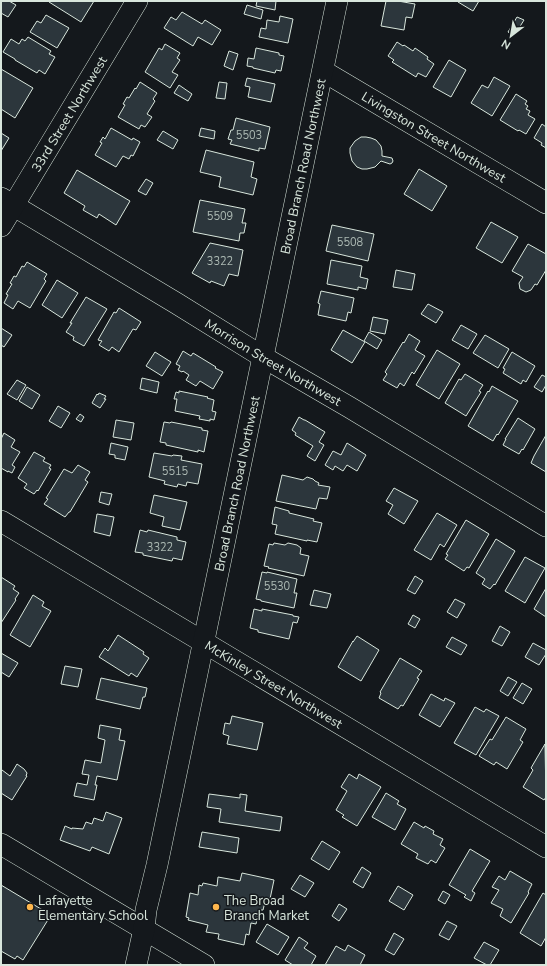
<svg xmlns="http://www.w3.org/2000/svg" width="547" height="966" font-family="'Nunito Sans',sans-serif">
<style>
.building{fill:#2c363c;stroke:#d8e6dc}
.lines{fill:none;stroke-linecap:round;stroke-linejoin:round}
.minor-casing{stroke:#d8e6dc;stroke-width:22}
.minor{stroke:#14181c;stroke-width:21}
.poi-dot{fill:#ffb74d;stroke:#14181c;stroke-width:1.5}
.labels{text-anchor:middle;stroke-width:3;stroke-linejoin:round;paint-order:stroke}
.number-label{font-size:11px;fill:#adbab4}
.street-label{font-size:13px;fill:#d8e6dc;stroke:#14181c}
.poi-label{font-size:13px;fill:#d8e6dc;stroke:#14181c;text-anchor:start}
</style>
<rect width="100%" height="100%" fill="#14181c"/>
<g class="building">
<path d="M1,1H9L16,5L8,17L1,13Z"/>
<path d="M50,1H94L81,22L49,2Z"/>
<path d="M257,1H276L275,10L256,6Z"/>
<path d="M386,1H398L415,4L412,18L406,17L404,30L381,26Z"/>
<path d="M458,1H479L473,11L458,2Z"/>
<path d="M247,5L263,10L261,19L244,14Z"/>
<path d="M182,12L202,24L205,20L221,30L212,45L198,37L193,46L164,28L171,17L176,20Z"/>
<path d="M46,15L69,28L57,48L30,32L37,21L41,23Z"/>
<path d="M280,16L293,19L288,43L259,37L261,28L266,29L267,20L279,22Z"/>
<path d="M517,17L524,20L514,36L508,32Z"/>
<path d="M28,37L51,51L49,54L55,57L45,74L39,70L37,73L15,60V59L3,52L11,39L19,44L22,39L25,41Z"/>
<path d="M397,42L403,46L404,45L413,51L415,48L428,57L427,59L434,64L426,77L418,73L416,77L392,62L394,60L388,56Z"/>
<path d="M165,44L180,53L177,58L180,60L172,72L178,75L170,88L145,72L159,48L162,50Z"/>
<path d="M256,48L279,53V55L284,56L281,71L276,70L275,73L253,68V67L247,66L248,58L254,59Z"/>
<path d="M229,51L238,54L233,70L224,66Z"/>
<path d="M449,60L466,70L451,97L433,87Z"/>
<path d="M1,69L33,88L15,118L1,109Z"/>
<path d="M494,77L510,86L492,116L471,103L482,85L488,88Z"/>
<path d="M247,78L275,84L271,102L248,97L250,87L245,86Z"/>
<path d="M140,82L157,93L153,99L155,101L147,114L152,117L145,127L141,125L139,129L118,117L125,105L123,104L127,97L129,98L135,88L136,89Z"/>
<path d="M219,82L227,83L225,99L216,98Z"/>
<path d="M179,85L192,94L188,101L174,93Z"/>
<path d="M516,94L527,101L525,104L528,106L526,109L530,111L528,115L535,119L526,134L519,130L518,131L500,120Z"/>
<path d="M236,118L270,127L265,149L259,148V151L230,144L232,140L228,139L231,130H233Z"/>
<path d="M542,124L546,127V148L541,145L542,143L534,138Z"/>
<path d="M111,128L132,140L133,138L140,142L133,156L131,155L129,159L123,156L116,167L95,155L102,143L100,142L103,137L105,139Z"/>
<path d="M201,128L215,131L214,139L199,136Z"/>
<path d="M163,131L178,140L173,149L157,140Z"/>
<path d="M1,133L9,138L1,151Z"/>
<path d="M361,137H366L371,138L376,140L381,146L382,151V156L392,158L393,161L392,163L390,164L381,161L375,167L367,169H362L357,167L352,161L350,153V148L355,141Z"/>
<path d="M206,150L254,162L251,177L257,179L253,195L219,187L221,177L200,172Z"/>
<path d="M419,169L447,186L432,211L404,194Z"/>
<path d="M77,170L130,201L116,225L99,214L97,218L83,210L85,206L64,193Z"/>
<path d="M146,179L153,183L146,195L138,191Z"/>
<path d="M200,200L245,209L242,223H246L244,233H240L239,241L193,232Z"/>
<path d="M491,222L518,237L502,263L476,248Z"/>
<path d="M332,225L374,234L368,261L326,251Z"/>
<path d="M210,243L243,250L238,276L229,274L224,286L211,281L210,283L192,273Z"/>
<path d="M528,244L546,254V270L537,285L535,284L531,290L526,292L520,289L519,283L523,277L512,271Z"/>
<path d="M331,260L362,266L360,277L368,279L366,289L358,287V290L327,284Z"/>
<path d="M27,262L47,274L44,279L46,281L30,308L18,301L13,309L4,303L8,295L6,294L12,284L10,283L14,276L16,277L22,266L24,267Z"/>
<path d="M396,270L415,274L412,290L393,287Z"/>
<path d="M57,280L78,293L62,318L42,305Z"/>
<path d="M321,291L354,298L351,313L348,312L346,321L318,315L320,304L318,303Z"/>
<path d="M86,297L107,309L84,346L73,340L74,337L66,332L72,323H70Z"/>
<path d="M428,304L443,312L436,323L421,314Z"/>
<path d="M119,308L141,322L136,330L133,329L119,352L112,347L109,351L99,345L102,341L98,340L114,312L116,313Z"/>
<path d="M373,317L388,320L385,334L370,331Z"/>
<path d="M461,325L477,334L468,349L452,340Z"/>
<path d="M1,328L12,335L4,347L1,345Z"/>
<path d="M343,330L365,342L352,363L331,350Z"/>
<path d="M369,332L382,340L377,349L364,341Z"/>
<path d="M409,334L420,341L415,350L425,356L414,374L412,372L404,386L400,383L397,388L383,380L387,374L385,372L403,342L404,343Z"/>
<path d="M485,335L509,349L498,368L473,353Z"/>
<path d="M437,350L460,364L439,399L416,385Z"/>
<path d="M183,351L191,356L193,353L216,367L215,368L223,372L213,389L200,381L196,386L186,380L189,375L183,371L182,372L178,370L180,366L176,364Z"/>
<path d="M155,352L171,362L162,376L146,366Z"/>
<path d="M512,352L535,366L526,382L523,380L521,384L503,373L505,369L503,368Z"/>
<path d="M465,374L483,385L479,391L481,392L466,416L445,403L459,379L461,380Z"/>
<path d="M542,375L546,377V385L542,392L534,387Z"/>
<path d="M142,378L159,382L157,393L140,389Z"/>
<path d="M17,380L26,385L17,400L7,394Z"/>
<path d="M492,386L518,401L498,435L497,434L493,441L468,426L488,391L489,392Z"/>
<path d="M27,387L40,395L32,409L19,401Z"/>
<path d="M179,391L208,397L207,398L214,400L212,411L216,412L214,420L210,419V421L199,419L200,416L175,411L177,399H174L176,392L179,393Z"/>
<path d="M99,393L106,396L104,399H106L100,408L92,403L97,394L98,395Z"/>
<path d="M58,406L70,413L61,428L49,421Z"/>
<path d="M80,414L84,417L81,422L76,419Z"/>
<path d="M299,417L304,420H305L325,432L319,442L324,445L315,461L307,456L313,446L295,435L296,433L292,430Z"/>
<path d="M518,418L535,429L523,450L522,449L519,454L503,445L506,439H505Z"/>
<path d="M116,420L134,423L131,440L113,437Z"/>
<path d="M164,422L170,423L171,422L202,428V430L208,431L204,452L198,450V452L166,445V443L160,442Z"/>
<path d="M4,433L15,440L11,447L20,452L12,465L15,467L12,473L8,471V472L1,468V439Z"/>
<path d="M546,435V472L531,463L534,456Z"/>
<path d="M111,443L128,447L125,460L115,458V455L109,454Z"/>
<path d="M347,443L366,455L357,471L347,465L343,471L335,466L333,470L325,465L333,451L341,455Z"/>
<path d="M34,452L45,458L43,461L51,465L49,468L51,469L38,491L37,490L34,494L24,488L27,484L18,478Z"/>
<path d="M154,453L172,456L173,455L182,456L181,460L202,464L198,484L187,482L186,486L178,484L177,487L164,484L165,481L149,477Z"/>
<path d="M78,465L90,472L85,480L88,482L70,512H69L65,517L44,504L48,499L46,498L64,469L72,473Z"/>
<path d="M282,475L303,480L307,477L313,479L315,481L319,483L318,485L330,487L327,499L319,498L316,509L276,501Z"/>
<path d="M394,488L418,501L404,524L388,514L393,505L386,501Z"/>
<path d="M101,492L112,494L109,505L99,502Z"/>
<path d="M154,495L187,502L180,530L162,526L164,517L150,513Z"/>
<path d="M275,507L289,511V513L314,519L313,521L322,523L317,542L307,540V541L275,534L277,525L272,524Z"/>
<path d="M437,513L457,525L444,547L440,544L431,560L414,550Z"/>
<path d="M97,514L114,517L110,536L94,532Z"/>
<path d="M466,520L489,534L469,568L467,567L464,571L445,559L448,555L446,554Z"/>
<path d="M140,530L147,532L148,530L177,537V540L186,542L182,560L173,558L172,561L143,555V553L135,552Z"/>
<path d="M496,539L515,551L495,585L494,584L490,589L482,584L485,579L476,573Z"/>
<path d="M274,543L285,545L288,543L297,545L301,548L300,554L309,556L304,576L268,568L269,567L264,566L269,544L273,545Z"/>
<path d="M525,557L545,568L525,603L505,591Z"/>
<path d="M262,572L267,573V572L297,579L294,593H297L294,608L261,601V600L256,599Z"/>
<path d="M415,576L423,581L415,594L407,590Z"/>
<path d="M1,577L15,586L13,589L19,593L15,599L16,600L1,623Z"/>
<path d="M546,588V617L534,609Z"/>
<path d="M314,590L331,594L327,608L310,605Z"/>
<path d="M33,595L44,602L42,606L51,611L30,647L10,635Z"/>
<path d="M455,599L465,604L457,618L447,612Z"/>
<path d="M254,609L262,611V609L293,615V616L299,617L297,623L293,622L289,639L258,632V630L250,628Z"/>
<path d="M413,615L420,619L415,628L408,624Z"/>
<path d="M500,626L510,632L502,646L492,641Z"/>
<path d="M118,635L144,652L143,654L149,658L137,677L131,673L129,676L99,657L105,648L108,651Z"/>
<path d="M357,636L379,650L361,681L338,667L353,641V642Z"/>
<path d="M452,637L467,645L461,655L446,647Z"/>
<path d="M533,643L546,650V654L539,665L525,657Z"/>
<path d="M1,653L18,663L9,677L1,672Z"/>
<path d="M400,658L422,671L417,678L419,679L403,706L401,705L398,709L379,698L381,693L380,692Z"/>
<path d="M65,666L82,669L78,687L61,684Z"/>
<path d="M508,677L517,682L508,696L500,691Z"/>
<path d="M101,678L147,688L145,697H143L140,709L96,699Z"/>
<path d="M522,683L532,689L523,704L513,698Z"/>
<path d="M431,694L444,701L445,698L455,703L440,727L419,715Z"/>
<path d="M475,707L484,712L486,709L499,716L476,755L454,743Z"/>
<path d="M232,716L263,723L257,750L227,744L229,736L223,734L225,723L230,724Z"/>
<path d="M506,717L526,729L520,740L523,742L507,769L496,762L494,765L479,756L490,739L492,740Z"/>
<path d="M100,725L121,729L119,740L125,741L117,780L97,776L95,785H97L94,800L74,796L77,783L87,785L89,775L82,774L85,760L101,763L105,740L98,738Z"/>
<path d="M545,744L546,797L544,800L523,787L533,770L531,768Z"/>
<path d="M17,764L24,769L27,773L26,776H27L12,800L1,793V772L2,770L10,776Z"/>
<path d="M349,774L357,779L359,774L381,787L357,826L342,817L344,815L336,810L347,791L341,787Z"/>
<path d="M386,793L399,801L397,804L406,809L395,830L372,817Z"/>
<path d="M209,794L240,798V794L247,795L245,811L282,817L280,831L219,822L221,809L207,807Z"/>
<path d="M106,812L122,818L109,854L92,847L90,851L60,840L65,826L72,829V828L83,829L86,822L92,824L94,818L103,821Z"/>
<path d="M414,822L424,828L425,826L434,831L433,834L443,839L440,845L445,848L436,863L431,860L428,864L416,858L418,854L401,844Z"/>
<path d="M202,832L239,838L237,853L199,847Z"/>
<path d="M322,841L340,852L329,870L311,859Z"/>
<path d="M470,849L490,861L472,891L475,893L471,901L464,897L466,895L449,885Z"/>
<path d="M362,867L371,873L363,888L353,882Z"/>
<path d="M510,871L532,884L528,892L529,893L511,923L500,916L503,909L491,903L499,890L492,887L499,876L505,880Z"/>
<path d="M242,873L274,880L270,899L266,898L263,910H259L256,924L251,923L249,935L246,934L244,945L218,939L219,934L206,932L208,925L188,920L189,918L186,917L190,893L198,895L199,885L202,886L203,883L217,886L218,877L240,881Z"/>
<path d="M300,875L314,883L305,897L291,889Z"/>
<path d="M1,885L51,915L23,960L17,956L15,959L1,951Z"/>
<path d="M398,886L413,895L404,910L389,901Z"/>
<path d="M443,891L450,895L445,904L438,900Z"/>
<path d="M543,893L546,895V937L541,946L520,933Z"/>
<path d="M339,904L347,909L339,921L332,916Z"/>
<path d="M447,921L457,926L449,940L439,935Z"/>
<path d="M267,924L289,937L278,955L256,942Z"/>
<path d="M394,933L404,939L394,955L385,950Z"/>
<path d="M299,937L308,943L304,948L316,956L311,965H293L285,960Z"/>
<path d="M484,942L499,950L490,965H487L474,958Z"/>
<path d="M348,945L365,955L360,965H325L336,946L345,951Z"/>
</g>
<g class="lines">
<g class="minor-casing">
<g id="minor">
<path id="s1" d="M323,71L546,203"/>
<path id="s2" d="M1,198L176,303L263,357L349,407L546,526"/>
<path id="s3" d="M1,226L137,1"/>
<path id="s4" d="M1,521L546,847"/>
<path d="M1,844L204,965"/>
<path id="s5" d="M136,965L144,929L146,910L157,865L199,664L337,1"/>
</g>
</g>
<use href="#minor" class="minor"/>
</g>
<g class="poi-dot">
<circle cx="30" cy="907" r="4"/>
<circle cx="216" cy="907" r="4"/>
</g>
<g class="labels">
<g class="number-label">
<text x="249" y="139">5503</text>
<text x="220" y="220">5509</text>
<text x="350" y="246">5508</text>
<text x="220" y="265">3322</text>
<text x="175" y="475">5515</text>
<text x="160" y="551">3322</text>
<text x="277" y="590">5530</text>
</g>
<g class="street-label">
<text dy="5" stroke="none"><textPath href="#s3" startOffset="131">33rd Street Northwest</textPath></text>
<text dy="5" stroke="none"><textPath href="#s1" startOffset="129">Livingston Street Northwest</textPath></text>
<text dy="5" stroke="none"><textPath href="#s5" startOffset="816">Broad Branch Road Northwest</textPath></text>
<text dy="5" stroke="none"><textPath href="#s2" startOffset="318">Morrison Street Northwest</textPath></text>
<text dy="5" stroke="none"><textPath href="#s5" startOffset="492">Broad Branch Road Northwest</textPath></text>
<text dy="5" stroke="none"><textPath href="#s4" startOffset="318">McKinley Street Northwest</textPath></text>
</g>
<g class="poi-label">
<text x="38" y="905">Lafayette<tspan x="38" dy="15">Elementary School</tspan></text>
<text x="224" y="905">The Broad<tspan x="224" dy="15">Branch Market</tspan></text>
</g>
</g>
<rect width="547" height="966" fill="none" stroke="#d8e6dc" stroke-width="4"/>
<g transform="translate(511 36) rotate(211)" stroke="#14181c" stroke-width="3" paint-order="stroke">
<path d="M0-3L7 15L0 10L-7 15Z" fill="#d8e6dc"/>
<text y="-6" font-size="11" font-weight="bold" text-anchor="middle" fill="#d8e6dc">N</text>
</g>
</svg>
